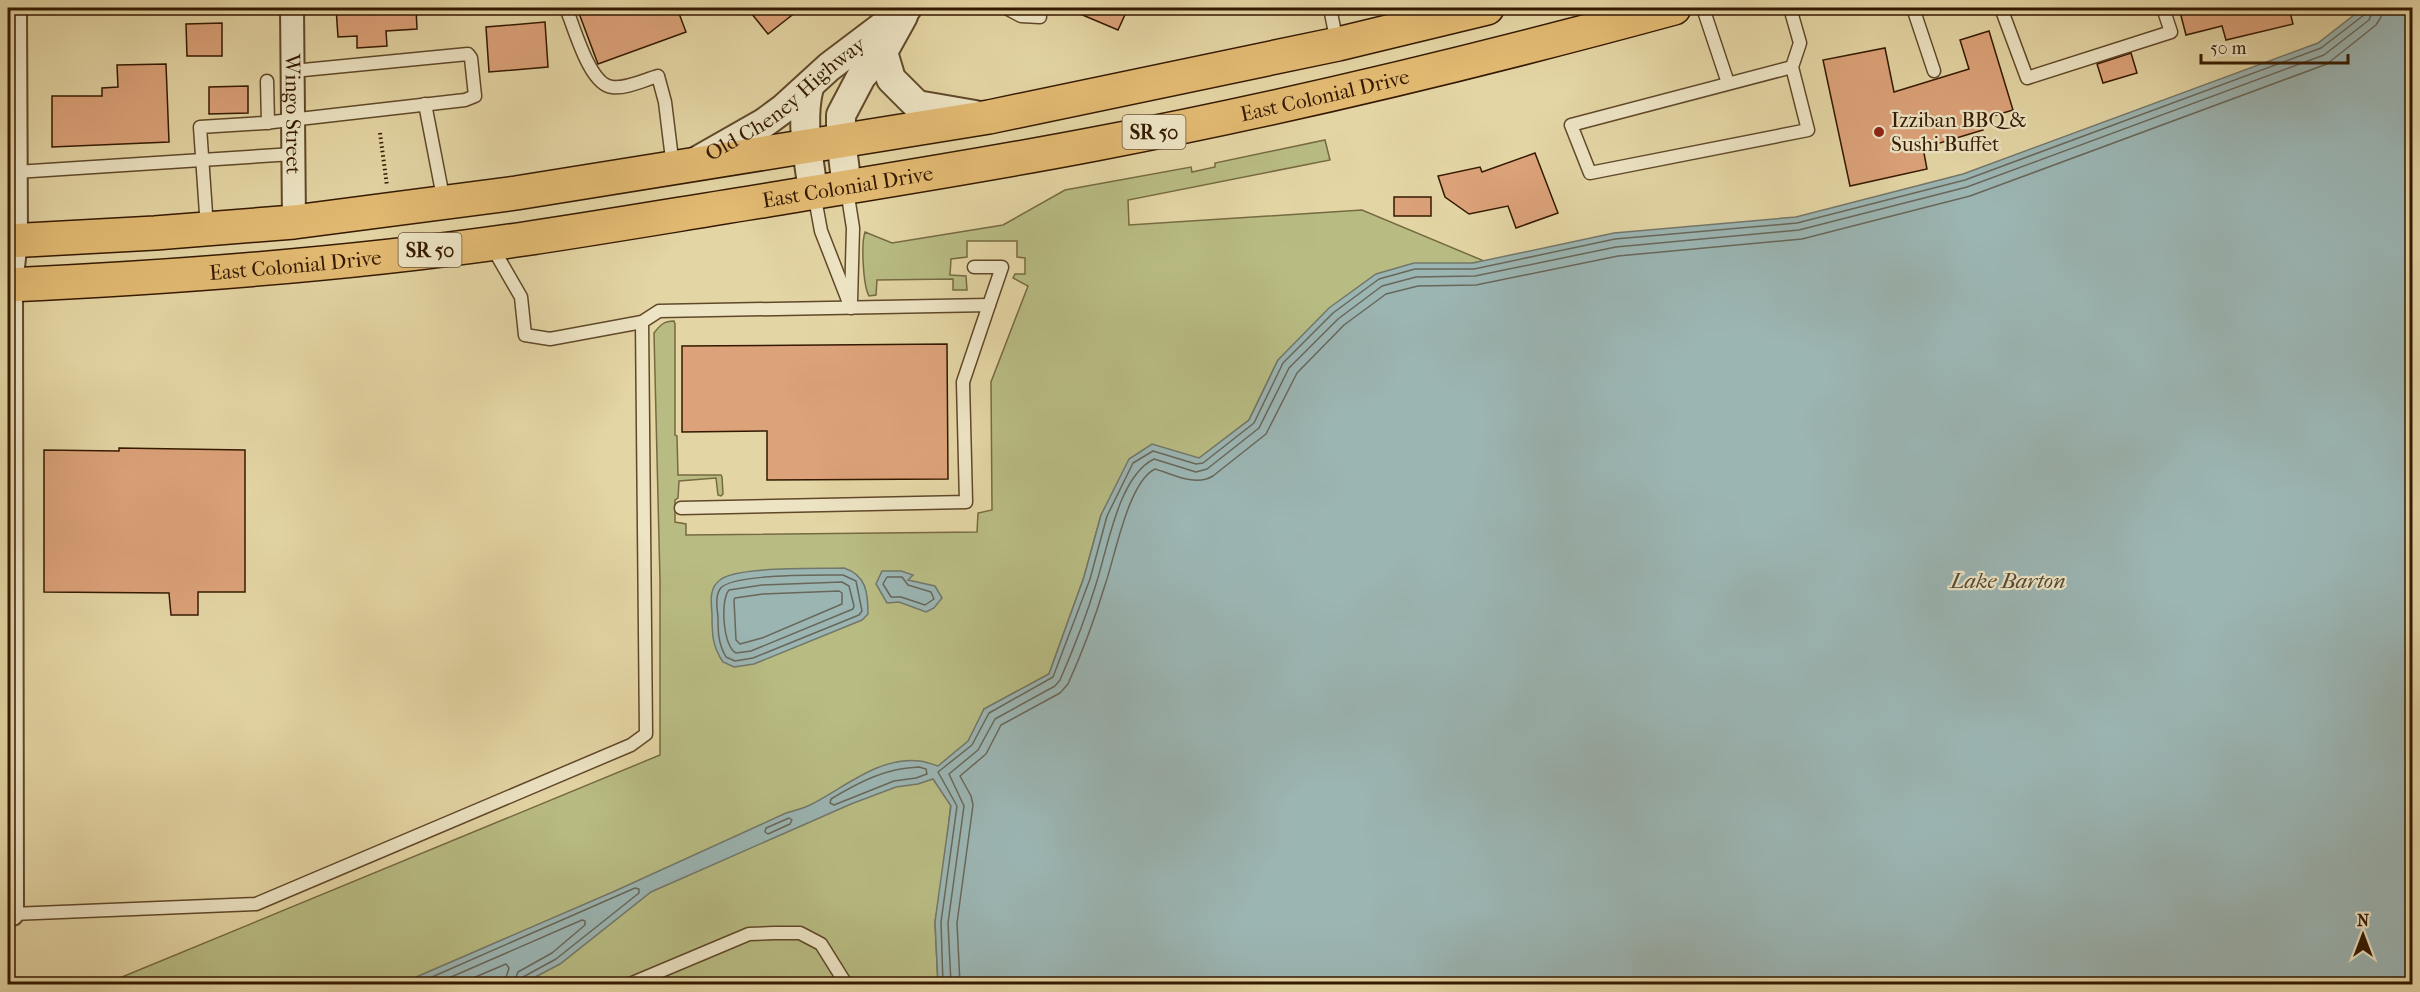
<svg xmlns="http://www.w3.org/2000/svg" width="2420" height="992" font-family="'IM FELL French Canon',serif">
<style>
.green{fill:#b8bc83;stroke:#766a42;stroke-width:1.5}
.water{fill:#9bb5b3;stroke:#72776b;stroke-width:1.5}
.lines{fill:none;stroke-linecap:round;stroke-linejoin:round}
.shore{stroke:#68675a;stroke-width:1.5}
.building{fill:#dca279;stroke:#341900;stroke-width:1.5}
.service-casing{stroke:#604829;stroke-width:15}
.minor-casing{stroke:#604829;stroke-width:26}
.tertiary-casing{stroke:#604829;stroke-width:32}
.trunk-casing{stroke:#341900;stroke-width:36}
.path{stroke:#341900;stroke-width:4;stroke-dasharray:1.5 3;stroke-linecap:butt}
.service{stroke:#ede4c4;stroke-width:12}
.minor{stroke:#ede4c4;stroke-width:22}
.tertiary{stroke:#ede4c4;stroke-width:28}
.trunk{stroke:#e2ba72;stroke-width:33}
.poi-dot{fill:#8f2418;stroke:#ede4c4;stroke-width:2}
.labels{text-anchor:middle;stroke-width:4.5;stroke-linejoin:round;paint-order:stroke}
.shield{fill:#ede4c4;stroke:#6c563b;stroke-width:1.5}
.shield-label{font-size:20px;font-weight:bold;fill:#341900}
.street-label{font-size:21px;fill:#341900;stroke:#ede4c4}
.poi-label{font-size:21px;fill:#341900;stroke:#ede4c4;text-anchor:start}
.water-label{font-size:22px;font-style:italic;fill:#534836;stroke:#ede4c4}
</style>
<rect width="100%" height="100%" fill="#e4d5a4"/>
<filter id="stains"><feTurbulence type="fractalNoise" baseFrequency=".00333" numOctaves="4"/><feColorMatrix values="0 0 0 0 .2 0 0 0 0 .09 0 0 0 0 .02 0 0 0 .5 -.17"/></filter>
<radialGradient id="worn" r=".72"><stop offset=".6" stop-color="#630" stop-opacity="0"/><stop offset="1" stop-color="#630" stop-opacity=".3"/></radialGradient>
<path class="green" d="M1325,140L1330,160L1128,200L1129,225L1362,210L1484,261L1473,263L1278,360L1249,420L1198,459L1152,445L1101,515L1084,577L1049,674L984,709L954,775L944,867L935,922L938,984H105L660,755V581L654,333C660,325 664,321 674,321L675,324V435L677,436L678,475H721L722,477L723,494L721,496L718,495L716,478L679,481L678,498L675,500V522L686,524V535L977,532L978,513L992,510L991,382L1028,286L1013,278L1015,274H1025V258L1017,257V241H967V257L951,259L950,275L966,276L967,290H953V279L877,280L876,295L869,296C863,285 861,244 865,232L892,243L1003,225L1065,190L1191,167L1192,172L1215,167V163Z"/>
<g class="water">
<path d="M2363,8H2412V984H938L935,922L951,806L933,779L918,784L896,787L851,804L651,892L560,964L522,984H400L615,891L784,814C792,811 802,809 810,805C844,788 879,756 920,761C926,762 932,764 938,766L968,741L984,709L1049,674L1084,577L1101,515L1129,459L1152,444L1199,458L1249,420L1278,360L1329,308L1376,274L1414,263H1473L1614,233L1796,217L1963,174L2318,43Z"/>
<path d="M844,568C866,575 868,592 868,614L862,620L754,664L734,667L723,662C712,646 712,633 712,614C711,601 709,588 720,580C737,566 819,569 844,568Z"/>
<path d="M882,571H901L913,575L908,580L935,586L942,598L934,608L926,612L899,602L887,603L876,584Z"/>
</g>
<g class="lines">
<g class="shore">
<path d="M843,575L856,581L862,611L859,615L753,658L735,661L726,657C718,643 718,632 718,617C717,608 715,597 720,589C730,573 822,575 843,575Z"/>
<path d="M887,577H902L908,585L931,592L934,599L925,605L901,597H891L883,584Z"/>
<path d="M842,582L849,586L854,606L853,609L751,651L736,653C723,647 720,600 729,590L762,585Z"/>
<path d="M839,591L842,593V604L762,638L740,644L736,640L734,600L735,598L763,594Z"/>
<path d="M919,767L926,769L927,774L916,778L894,781L834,805L830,803L831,799C859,782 886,768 919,767Z"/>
<path d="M789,818L792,820L790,824L768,834L765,832L766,828Z"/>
<path d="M416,984L635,888L639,889V893L556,959L523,977L520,984"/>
<path d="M435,984L582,920L585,921V925L552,953L518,972L513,984"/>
<path d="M459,984L506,964L509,968L504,984"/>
<path d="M943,984L941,922L957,806L938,772L972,745L989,713L1053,677L1090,579L1107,516L1133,463L1153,451L1196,464L1203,463L1254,423L1283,363L1333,313L1379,279L1415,269H1474L1615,239L1797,223L1965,180L2321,48L2364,15L2366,8"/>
<path d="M951,984L948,923L964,806L949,774L978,750L995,719L1055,686L1060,680C1074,648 1087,614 1097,581C1108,546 1119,476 1154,459L1196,472L1207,469L1259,428L1289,368L1338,319L1382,286L1416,277L1475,276L1616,247L1799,230L1967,187L2324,55L2369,20L2374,8"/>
<path d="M960,984L957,923L973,805L971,796L960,776L986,754L1001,725L1060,693L1068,684C1082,653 1095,618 1105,585C1115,557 1128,482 1155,469C1173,474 1195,487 1213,476L1266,434L1297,373L1344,325L1386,294L1418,286L1476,285L1618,256L1802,239L1970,196L2327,64L2376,25L2381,17L2383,8"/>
</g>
</g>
<g class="building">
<path d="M336,8H416L417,29L386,31L387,46L357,48V36L338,37Z"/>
<path d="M577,8H677L686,32L598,64Z"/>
<path d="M747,8H801L768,34Z"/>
<path d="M1066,8H1128L1118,30Z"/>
<path d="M2179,8H2289L2293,24L2226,40L2222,26L2186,35Z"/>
<path d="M545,22L548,67L489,72L486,27Z"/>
<path d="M222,23V56H187L186,24Z"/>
<path d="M1989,31L2013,110L1980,120L1983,130L1923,148L1927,169L1850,186L1823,60L1885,48L1894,92L1969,69L1960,40Z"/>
<path d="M2131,53L2137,73L2103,83L2097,64Z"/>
<path d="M166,64L169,142L52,147V96H102V88L118,87L117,65Z"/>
<path d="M248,86V113L209,114V87Z"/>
<path d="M1535,153L1558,213L1516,228L1508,206L1469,214L1445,197L1438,176L1480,167L1482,172Z"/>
<rect x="1394" y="197" width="37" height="19"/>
<path d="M947,344L948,479L767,480V431L682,432V346Z"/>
<path d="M119,448L245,450V592H198V615H171L169,593L44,592V450L119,451Z"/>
</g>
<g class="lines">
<g class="service-casing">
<g id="service">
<path d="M566,8C574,26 589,85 612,87C626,89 644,80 658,76L665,102L673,167"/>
<path d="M1006,8L1021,16L1040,17"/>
<path d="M1330,8L1337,43"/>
<path d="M1703,8L1728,83"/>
<path d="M1790,8L1800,43L1792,67L1808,130L1590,173L1571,125L1792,67"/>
<path d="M1913,8L1934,71"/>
<path d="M2001,8L2027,78L2171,32L2163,8"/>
<path d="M267,81L268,123"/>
<path d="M425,104L444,202"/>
<path d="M16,172L293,154"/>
<path d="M847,190L853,228L851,301"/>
<path d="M814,193L821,231L851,308"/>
<path d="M207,228L200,127L264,123L465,100L475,96L471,58L468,54L293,71"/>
<path d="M491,245L521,297L525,335L550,339L642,322L659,311L989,305L963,382L966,502L681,508"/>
<path d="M974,267H1002L989,305"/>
<path d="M12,914L256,904L631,745L646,734L642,322"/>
<path d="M630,984L749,934L774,933H800L821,944L846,984"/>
</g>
</g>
<g class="minor-casing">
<g id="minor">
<path id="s1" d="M292,8L294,222"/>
<path d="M12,914L11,285L16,240L15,8"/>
</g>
</g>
<g class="tertiary-casing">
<g id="tertiary">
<path d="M883,52L891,79L917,105L975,115"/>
<path d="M809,87C800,122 809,157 813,192"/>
<path id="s2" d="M699,160L764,123L783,109L829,67L907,8"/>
<path d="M847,187L841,140V115L861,77L883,52L903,16"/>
</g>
</g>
<g class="trunk-casing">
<g id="trunk">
<path d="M8,241L155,233L294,222L516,193L989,117L1338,44L1487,8"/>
<path id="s3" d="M8,285C180,277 353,264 524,239C605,227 686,213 768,200C877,182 986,165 1095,144C1290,107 1483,60 1674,8"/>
</g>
</g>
<path class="path" d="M380,133L387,186"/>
<use href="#service" class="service"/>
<use href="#minor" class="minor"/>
<use href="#tertiary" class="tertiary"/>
<use href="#trunk" class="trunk"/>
</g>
<circle class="poi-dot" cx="1879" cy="132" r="6"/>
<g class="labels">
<g class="shield">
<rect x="1122.5" y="115" width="63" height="34" rx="4.5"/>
<rect x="398.5" y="233" width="63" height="34" rx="4.5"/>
</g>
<g class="shield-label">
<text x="1154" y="139">SR 50</text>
<text x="430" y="257">SR 50</text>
</g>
<g class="street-label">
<text dy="7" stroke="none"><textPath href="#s3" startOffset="1332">East Colonial Drive</textPath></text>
<text dy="7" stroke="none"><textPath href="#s2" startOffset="106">Old Cheney Highway</textPath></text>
<text dy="7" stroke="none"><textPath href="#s1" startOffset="106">Wingo Street</textPath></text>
<text dy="7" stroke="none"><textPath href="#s3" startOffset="846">East Colonial Drive</textPath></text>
<text dy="7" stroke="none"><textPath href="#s3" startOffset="288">East Colonial Drive</textPath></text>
</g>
<g class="poi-label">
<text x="1891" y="127">Izziban BBQ &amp;<tspan x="1891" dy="24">Sushi Buffet</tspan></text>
</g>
<g class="water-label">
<text x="2008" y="588">Lake Barton</text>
</g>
</g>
<rect width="2420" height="992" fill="none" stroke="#e4d5a4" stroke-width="30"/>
<rect x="9" y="9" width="2402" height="974" fill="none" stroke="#341900" stroke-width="3"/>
<rect x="15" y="15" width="2390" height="962" fill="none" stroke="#341900" stroke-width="1.5"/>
<g transform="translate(2363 935)" stroke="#ede4c4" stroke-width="4.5" paint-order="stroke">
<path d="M0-4.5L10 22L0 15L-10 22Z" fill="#341900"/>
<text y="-9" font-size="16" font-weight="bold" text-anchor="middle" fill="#341900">N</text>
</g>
<path d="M2201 54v9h147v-9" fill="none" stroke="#341900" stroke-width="3"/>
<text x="2210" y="54" font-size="18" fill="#341900" stroke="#ede4c4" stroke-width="4.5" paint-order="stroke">50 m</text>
<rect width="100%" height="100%" filter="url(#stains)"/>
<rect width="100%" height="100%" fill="url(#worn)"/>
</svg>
